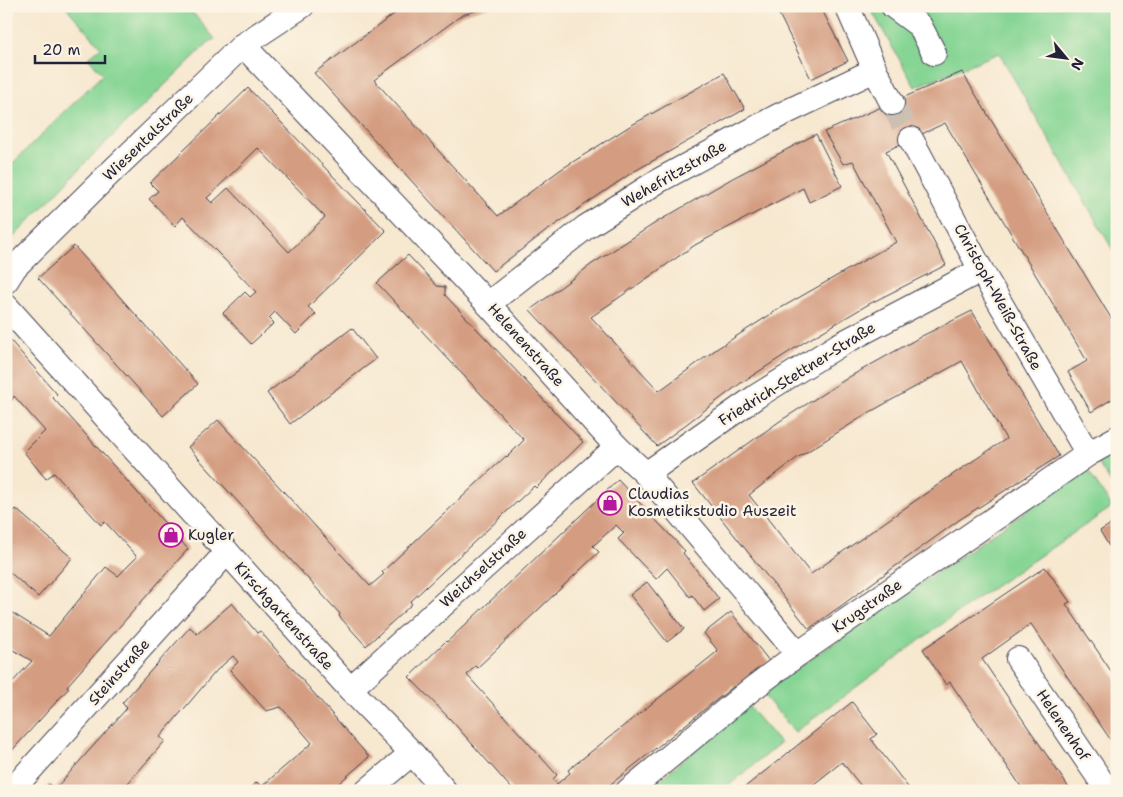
<svg xmlns="http://www.w3.org/2000/svg" width="1123" height="797" font-family="'Shantell Sans',sans-serif">
<style>
.green{fill:#86d594;stroke:#547c68}
.building{fill:#d49d81;fill-rule:evenodd}
.lines{fill:none;stroke-linecap:round;stroke-linejoin:round}
.minor-tunnel{stroke:#ccc0b2;stroke-width:24;stroke-dasharray:24 12;stroke-linecap:butt}
.minor-casing{stroke:#424051;stroke-width:26}
.minor{stroke:#fff;stroke-width:24}
.labels{text-anchor:middle;stroke-width:5;stroke-linejoin:round;paint-order:stroke}
.street-label{font-size:15px;fill:#22223b;stroke:#fcf5e5}
.poi-label{font-size:15px;fill:#22223b;stroke:#fcf5e5;text-anchor:start}
</style>
<rect width="100%" height="100%" fill="#fcf5e5"/>
<filter id="ink" filterUnits="userSpaceOnUse"><feTurbulence type="fractalNoise" baseFrequency=".02" numOctaves="2"/><feDisplacementMap in="SourceGraphic" scale="10" xChannelSelector="R" yChannelSelector="G"/><feConvolveMatrix kernelMatrix="1 2 1 2 8 2 1 2 1" color-interpolation-filters="sRGB"/></filter>
<filter id="wash" filterUnits="userSpaceOnUse"><feTurbulence type="fractalNoise" baseFrequency=".0096" numOctaves="4" result="noise"/><feDisplacementMap in="SourceGraphic" scale="20" xChannelSelector="R" yChannelSelector="G"/><feGaussianBlur stdDeviation="1.12" result="paint"/><feColorMatrix in="noise" values="0 0 0 0 0 0 0 0 0 0 0 0 0 0 0 0 0 1.4 0 .05"/><feComposite in="paint" operator="in"/></filter>
<g filter="url(#wash)">
<rect width="100%" height="100%" fill="#f7e8d0"/>
<g class="green">
<path d="M65,6H187L215,39L209,42L89,159L6,245V170L103,74L88,58L101,47Z"/>
<path d="M869,6H1117V257L999,53L915,87Z"/>
<path d="M1117,450V491L1097,462Z"/>
<path d="M1087,469L1112,507L976,599L795,732L762,693Z"/>
<path d="M748,706L780,743L722,791H646Z"/>
</g>
<g id="blocks">
<g class="building">
<path d="M405,6H491L462,15L374,80L498,216L560,170L630,126L724,73L745,109L633,172L549,229L493,271L314,73Z"/>
<path d="M775,6H820L848,61L811,79Z"/>
<path d="M962,72L1117,328V396L1091,412L1068,372L1087,361L945,123L886,151L946,265L869,304L803,343L741,383L657,446L530,310L592,264L657,222L731,179L816,134L842,186L809,202L803,188L695,245L591,317L659,391L718,348L779,309L896,242L853,161L843,164L824,132Z"/>
<path d="M248,88L386,231L308,307L316,314L296,334L275,312L269,318L274,323L251,344L223,313L245,292L250,297L256,292L183,217L175,226L149,199L158,191L150,183ZM258,148L325,217L289,252L228,188L212,203L207,198Z"/>
<path d="M74,246L198,384L163,416L38,278Z"/>
<path d="M408,255L437,286L445,287V295L583,442L536,488L534,486L410,602L412,604L366,646L339,616L340,614L188,447L218,420L370,586L384,574L382,572L506,456L507,457L524,440L377,283Z"/>
<path d="M972,311L1059,456L959,520L809,629L693,483L780,421L851,376L922,336ZM962,361L1006,439L952,475L811,574L749,495L797,458L870,412Z"/>
<path d="M352,328L376,359L290,424L267,393Z"/>
<path d="M6,340H10L57,394L53,398L188,549L67,686L69,688L6,757V689L32,661L6,646V609L49,636L106,567L118,576L137,557L105,522L101,525L54,473L46,479L24,452L45,431L14,396L6,411Z"/>
<path d="M618,480L685,551L683,553L719,599L704,611L692,595L690,597L667,568L656,579L618,539L624,533L616,525L593,546L599,552L477,668L475,666L467,675L557,775L553,779L557,784L570,773L568,770L718,651L704,633L731,612L769,661L741,684L735,688L734,686L602,791H510L512,789L451,720L409,677L446,641L447,642Z"/>
<path d="M16,509L72,558L38,597L6,569V520Z"/>
<path d="M1114,522L1117,528V542L1109,546L1100,531Z"/>
<path d="M1045,567L1070,602L1066,604L1117,680V749L1031,624L982,659L1071,791H1024L950,682L946,685L923,649Z"/>
<path d="M647,582L684,629L667,642L630,595Z"/>
<path d="M232,603L257,633L260,631L369,757L330,791H247L257,782L261,787L312,743L281,707L266,711L230,670L238,662L233,656L217,670L160,737L165,741L121,791H43L49,784L55,789L127,708L122,703L190,627L197,634Z"/>
<path d="M852,702L877,734L871,739L911,791H865L842,762L805,791H740Z"/>
</g>
</g>
</g>
<g filter="url(#ink)">
<use href="#blocks" fill-opacity="0" stroke="#424051" stroke-width="1"/>
<g class="lines">
<path class="minor-tunnel" d="M892,103L911,139"/>
<g class="minor-casing">
<g id="minor">
<path d="M847,6L875,70L892,103"/>
<path d="M893,6L920,26L934,53"/>
<path d="M243,45L488,304L617,447L646,474L798,654"/>
<path d="M911,139L981,270L1088,454"/>
<path d="M6,281L15,267L108,175L243,45L302,6"/>
<path d="M488,304L586,227L658,181L778,116L875,70"/>
<path d="M6,306L350,689L412,753L445,791"/>
<path d="M646,474L757,396L839,345L981,270"/>
<path d="M1018,659L1108,791"/>
<path d="M350,689L617,447"/>
<path d="M11,791L227,552"/>
<path d="M367,791L412,753"/>
<path d="M628,791L748,692L798,654L1088,454L1117,438"/>
</g>
</g>
<use href="#minor" class="minor"/>
</g>
</g>
<defs>
<g id="shop-ring" transform="scale(1.25)"><circle r="9.5" fill="#fcf5e5" stroke="#b5179e" stroke-width="1.5"/><path d="M-5-2.5h2.3a2.7 3.5 0 0 1 5.4 0H5L5.5 6h-11ZM-1.5-2.5h3a1.5 2.3 0 0 0-3 0Z" fill="#b5179e"/></g>
</defs>
<g fill-rule="evenodd">
<use href="#shop-ring" x="610" y="503"/>
<use href="#shop-ring" x="171" y="535"/>
</g>
<g class="labels">
<g class="street-label">
<text transform="translate(148 137) rotate(-44)" y="5">Wiesentalstraße</text>
<text transform="translate(674 174) rotate(-30)" y="5">Wehefritzstraße</text>
<text transform="translate(998 297) rotate(61)" y="5">Christoph-Weiß-Straße</text>
<text transform="translate(526 345) rotate(48)" y="5">Helenenstraße</text>
<text transform="translate(797 374) rotate(-32)" y="5">Friedrich-Stettner-Straße</text>
<text transform="translate(483 568) rotate(-42)" y="5">Weichselstraße</text>
<text transform="translate(867 606) rotate(-35)" y="5">Krugstraße</text>
<text transform="translate(284 616) rotate(48)" y="5">Kirschgartenstraße</text>
<text transform="translate(119 672) rotate(-48)" y="5">Steinstraße</text>
<text transform="translate(1063 725) rotate(56)" y="5">Helenenhof</text>
</g>
<g class="poi-label">
<text x="628" y="499">Claudias<tspan x="628" dy="17">Kosmetikstudio Auszeit</tspan></text>
<text x="188" y="540">Kugler</text>
</g>
</g>
<rect width="1123" height="797" fill="none" stroke="#fcf5e5" stroke-width="25"/>
<g transform="translate(1066 58) rotate(119)" stroke="#fcf5e5" stroke-width="4" paint-order="stroke">
<path d="M0-4L9 19L0 12L-9 19Z" fill="#22223b"/>
<text y="-8" font-size="14" font-weight="bold" text-anchor="middle" fill="#22223b">N</text>
</g>
<path d="M35 55v8h70v-8" fill="none" stroke="#22223b" stroke-width="2.5"/>
<text x="42" y="55" font-size="15" fill="#22223b" stroke="#fcf5e5" stroke-width="4" paint-order="stroke">20 m</text>
</svg>
